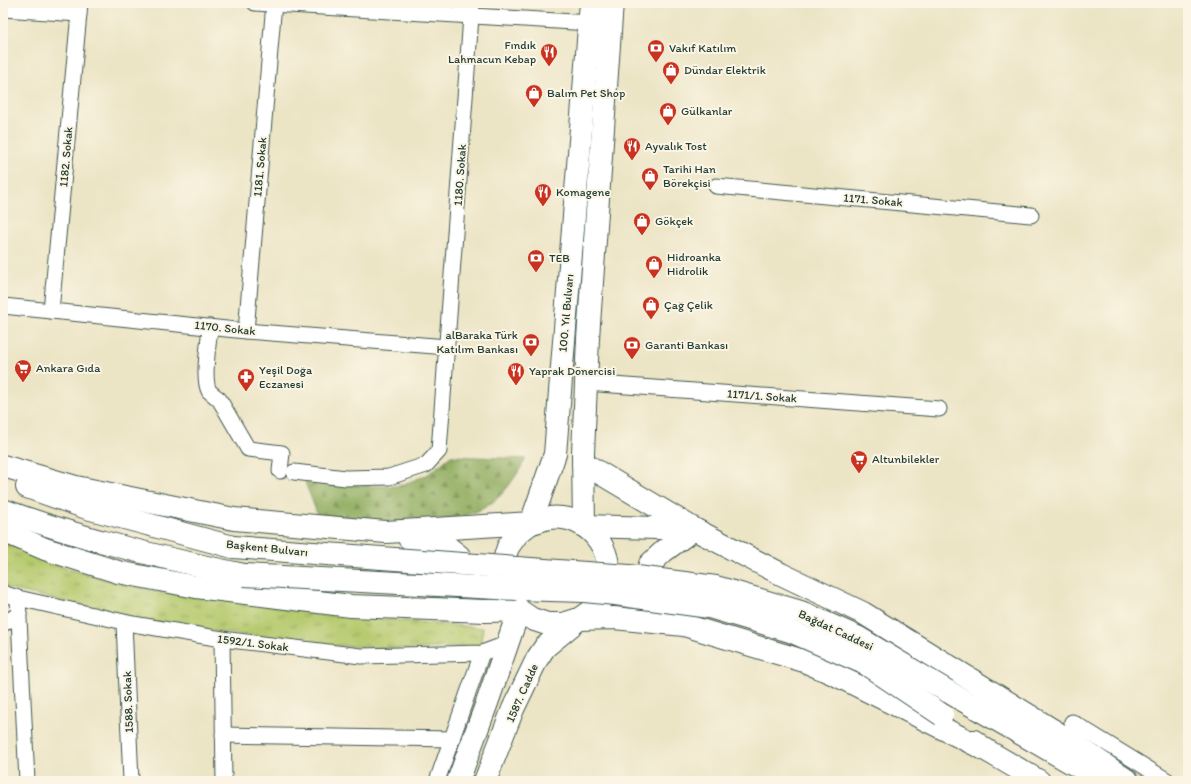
<svg xmlns="http://www.w3.org/2000/svg" width="1191" height="784" font-family="Itim,sans-serif">
<style>
.grass{fill:url(#grass-tufts);stroke:#6a8350}
.forest{fill:url(#forest-firs);stroke:#58754a}
.lines{fill:none;stroke-linecap:round;stroke-linejoin:round}
.minor-casing{stroke:#3e564a;stroke-width:17}
.secondary-casing{stroke:#3e564a;stroke-width:24}
.primary-casing{stroke:#3e564a;stroke-width:24}
.minor{stroke:#fff;stroke-width:15}
.secondary{stroke:#fff;stroke-width:22}
.primary{stroke:#fff;stroke-width:22}
.primary-bridge-casing{stroke:#3e564a;stroke-width:24;stroke-linecap:butt}
.primary-bridge{stroke:#fff;stroke-width:22}
.labels{text-anchor:middle;stroke-width:4;stroke-linejoin:round;paint-order:stroke}
.poi-label{font-size:12px;fill:#1f3d34;stroke:#fcf5e5;text-anchor:start}
.street-label{font-size:12px;fill:#1f3d34;stroke:#fcf5e5}
</style>
<defs>
<pattern id="grass-tufts" width="24" height="20" patternUnits="userSpaceOnUse"><rect width="24" height="20" fill="#b5c96d"/><path d="M3 7l-1-3M5 7V3M7 7l1-3M15 17l-1-3M17 17v-4M19 17l1-3" fill="none" stroke="#93a45a"/></pattern>
<pattern id="forest-firs" width="22" height="20" patternUnits="userSpaceOnUse"><rect width="22" height="20" fill="#90ad60"/><path d="M5 1l3.5 6h-7zM16 11l3.5 6h-7z" fill="#758e50"/></pattern>
</defs>
<rect width="100%" height="100%" fill="#fcf5e5"/>
<filter id="ink" filterUnits="userSpaceOnUse"><feTurbulence type="fractalNoise" baseFrequency=".025" numOctaves="2"/><feDisplacementMap in="SourceGraphic" scale="8" xChannelSelector="R" yChannelSelector="G"/><feConvolveMatrix kernelMatrix="1 2 1 2 8 2 1 2 1" color-interpolation-filters="sRGB"/></filter>
<filter id="wash" filterUnits="userSpaceOnUse"><feTurbulence type="fractalNoise" baseFrequency=".012" numOctaves="4" result="noise"/><feDisplacementMap in="SourceGraphic" scale="16" xChannelSelector="R" yChannelSelector="G"/><feGaussianBlur stdDeviation="0.9" result="paint"/><feColorMatrix in="noise" values="0 0 0 0 0 0 0 0 0 0 0 0 0 0 0 0 0 1.4 0 .05"/><feComposite in="paint" operator="in"/></filter>
<g filter="url(#wash)">
<rect width="100%" height="100%" fill="#ebe4c5"/>
<path class="grass" d="M3,542L59,566L99,578L154,591L351,616L483,628L480,646L414,649L321,645L157,624L3,587Z"/>
<path class="forest" d="M451,456L526,459C515,478 502,499 482,509C441,530 364,519 318,516L304,479L366,486H399L427,475Z"/>
</g>
<g filter="url(#ink)">
<g class="lines">
<g class="minor-casing">
<g id="minor">
<path d="M255,3L590,23"/>
<path d="M3,9L79,14"/>
<path d="M716,186L1031,215"/>
<path d="M3,306L246,331L447,347"/>
<path d="M51,311L80,3"/>
<path d="M210,327C209,342 202,378 209,391C212,394 215,396 219,399L248,449L282,453L280,471"/>
<path d="M246,331L274,3"/>
<path d="M586,383L939,409"/>
<path d="M294,472L346,478L389,477L426,465L439,451L472,3"/>
<path d="M3,593L18,598L133,624L222,639L361,656L482,653L506,644"/>
<path d="M18,598L27,781"/>
<path d="M124,623L131,781"/>
<path d="M3,624L19,614"/>
<path d="M222,639L224,781"/>
<path d="M1072,722L1168,781"/>
<path d="M223,735L452,739"/>
<path d="M437,781L482,653"/>
</g>
</g>
<g class="secondary-casing">
<g id="secondary">
<path d="M458,781L488,700L519,610"/>
<path d="M485,781L513,709L537,659L545,647L579,619"/>
</g>
</g>
<g class="primary-casing">
<g id="primary">
<path d="M583,463L694,529L781,574L863,613L1064,737L1128,781"/>
<path d="M3,466L76,487L234,519L386,532L531,523C537,522 543,519 549,518C593,513 621,559 603,596C598,607 588,613 579,619"/>
<path d="M27,487L87,508L233,547"/>
<path d="M3,510C82,539 162,558 244,575"/>
<path d="M531,523L518,533L508,547L503,563V580L509,597L519,610L532,619L547,624H563L579,619L614,618L684,625L804,661L836,675L986,750"/>
<path d="M531,523L555,454L591,3"/>
<path d="M584,526L583,453L588,338L612,3"/>
<path d="M584,526L693,529"/>
<path d="M3,531L45,549L118,572L196,587L351,606L486,611L519,610"/>
<path d="M409,538L445,545L459,556L471,576"/>
<path d="M517,568L586,573"/>
<path d="M517,589L584,591"/>
<path d="M647,595L644,591L650,564L664,551L694,529"/>
<path d="M947,691L1103,781"/>
<path d="M974,741L986,750L1039,781"/>
</g>
</g>
<use href="#minor" class="minor"/>
<use href="#secondary" class="secondary"/>
<use href="#primary" class="primary"/>
<g class="primary-bridge-casing">
<g id="primary-bridge">
<path d="M233,547L517,568"/>
<path d="M586,573L629,576L716,587L801,612L857,637L947,691"/>
<path d="M244,575L517,589"/>
<path d="M584,591L615,594L709,607L790,631L866,664L942,715"/>
</g>
</g>
<use href="#primary-bridge" class="primary-bridge"/>
</g>
</g>
<defs>
<g id="bank-pin" transform="scale(0.9)"><path d="M0 17L-7.5 6A9.5 9.5 0 1 1 7.5 6Z" fill="#c8321e" stroke="#fcf5e5"/><path d="M-6-4H6V4H-6ZM0-2.3a2.3 2.3 0 1 0 0 4.6a2.3 2.3 0 1 0 0-4.6Z" fill="#fff"/></g>
<g id="restaurant-pin" transform="scale(0.9)"><path d="M0 17L-7.5 6A9.5 9.5 0 1 1 7.5 6Z" fill="#c8321e" stroke="#fcf5e5"/><path d="M-5-6h1v4h1v-4h1v4h1v-4h1v5L-1.5 .5V6h-2V.5L-5-1ZM5-6V6H3V1.5H1.5Q1.5-4 5-6Z" fill="#fff"/></g>
<g id="shop-pin" transform="scale(0.9)"><path d="M0 17L-7.5 6A9.5 9.5 0 1 1 7.5 6Z" fill="#c8321e" stroke="#fcf5e5"/><path d="M-5-2.5h2.3a2.7 3.5 0 0 1 5.4 0H5L5.5 6h-11ZM-1.5-2.5h3a1.5 2.3 0 0 0-3 0Z" fill="#fff"/></g>
<g id="supermarket-pin" transform="scale(0.9)"><path d="M0 17L-7.5 6A9.5 9.5 0 1 1 7.5 6Z" fill="#c8321e" stroke="#fcf5e5"/><path d="M-6-5.5h2.5l.6 2H6L4.5 2H-2.5L-4.4-4H-6ZM-1.5 3.2a1.3 1.3 0 1 0 .1 0ZM3 3.2a1.3 1.3 0 1 0 .1 0Z" fill="#fff"/></g>
<g id="pharmacy-pin" transform="scale(0.9)"><path d="M0 17L-7.5 6A9.5 9.5 0 1 1 7.5 6Z" fill="#c8321e" stroke="#fcf5e5"/><path d="M-2-6h4v4h4v4h-4v4h-4v-4h-4v-4h4Z" fill="#fff"/></g>
</defs>
<g fill-rule="evenodd">
<use href="#bank-pin" x="656" y="48"/>
<use href="#restaurant-pin" x="549" y="52"/>
<use href="#shop-pin" x="671" y="70"/>
<use href="#shop-pin" x="534" y="93"/>
<use href="#shop-pin" x="668" y="111"/>
<use href="#restaurant-pin" x="632" y="146"/>
<use href="#shop-pin" x="650" y="176"/>
<use href="#restaurant-pin" x="543" y="192"/>
<use href="#shop-pin" x="642" y="221"/>
<use href="#bank-pin" x="536" y="258"/>
<use href="#shop-pin" x="654" y="264"/>
<use href="#shop-pin" x="651" y="305"/>
<use href="#bank-pin" x="531" y="342"/>
<use href="#bank-pin" x="632" y="345"/>
<use href="#supermarket-pin" x="23" y="368"/>
<use href="#restaurant-pin" x="516" y="371"/>
<use href="#pharmacy-pin" x="246" y="377"/>
<use href="#supermarket-pin" x="859" y="459"/>
</g>
<g class="labels">
<g class="poi-label">
<text x="536" y="49" text-anchor="end">Fındık<tspan x="536" dy="14">Lahmacun Kebap</tspan></text>
<text x="669" y="52">Vakıf Katılım</text>
<text x="684" y="74">Dündar Elektrik</text>
<text x="547" y="97">Balım Pet Shop</text>
<text x="681" y="115">Gülkanlar</text>
<text x="645" y="150">Ayvalık Tost</text>
<text x="663" y="173">Tarihi Han<tspan x="663" dy="14">Börekçisi</tspan></text>
<text x="556" y="196">Komagene</text>
<text x="655" y="225">Gökçek</text>
<text x="667" y="261">Hidroanka<tspan x="667" dy="14">Hidrolik</tspan></text>
<text x="549" y="262">TEB</text>
<text x="664" y="309">Çağ Çelik</text>
<text x="518" y="339" text-anchor="end">alBaraka Türk<tspan x="518" dy="14">Katılım Bankası</tspan></text>
<text x="645" y="349">Garanti Bankası</text>
<text x="36" y="372">Ankara Gıda</text>
<text x="259" y="374">Yeşil Doğa<tspan x="259" dy="14">Eczanesi</tspan></text>
<text x="529" y="375">Yaprak Dönercisi</text>
<text x="872" y="463">Altunbilekler</text>
</g>
<g class="street-label">
<text transform="translate(66 157) rotate(-85)" y="4">1182. Sokak</text>
<text transform="translate(260 167) rotate(-85)" y="4">1181. Sokak</text>
<text transform="translate(460 175) rotate(-86)" y="4">1180. Sokak</text>
<text transform="translate(873 200) rotate(5)" y="4">1171. Sokak</text>
<text transform="translate(566 313) rotate(-85)" y="4">100. Yıl Bulvarı</text>
<text transform="translate(225 328) rotate(6)" y="4">1170. Sokak</text>
<text transform="translate(762 396) rotate(4)" y="4">1171/1. Sokak</text>
<text transform="translate(267 548) rotate(6)" y="4">Başkent Bulvarı</text>
<text transform="translate(836 630) rotate(25)" y="4">Bağdat Caddesi</text>
<text transform="translate(253 643) rotate(7)" y="4">1592/1. Sokak</text>
<text transform="translate(522 693) rotate(-66)" y="4">1587. Cadde</text>
<text transform="translate(128 702) rotate(-92)" y="4">1588. Sokak</text>
</g>
</g>
<rect width="1191" height="784" fill="none" stroke="#fcf5e5" stroke-width="16"/>
</svg>
